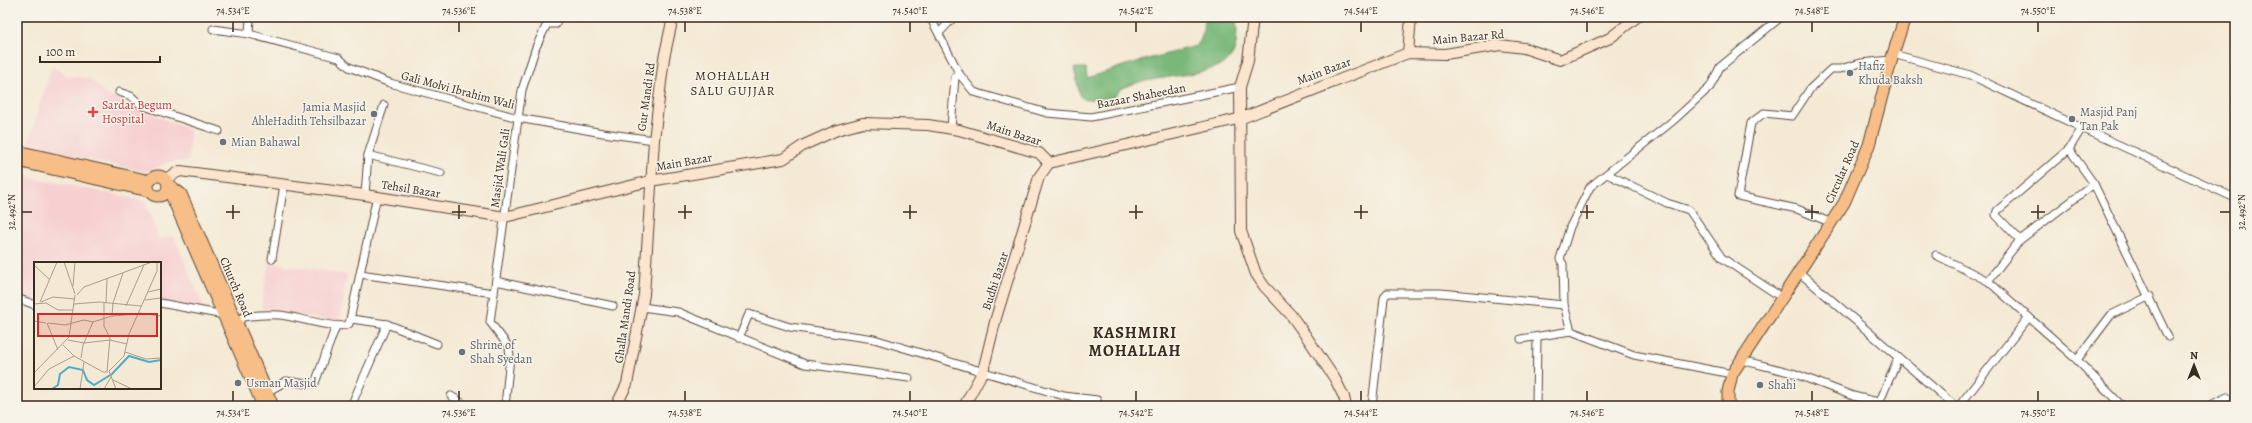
<svg xmlns="http://www.w3.org/2000/svg" width="2252" height="423" font-family="Alegreya,serif">
<style>
.built{fill:#f7cfd1}
.forest{fill:#79b879;stroke:#5a714c}
.lines{fill:none;stroke-linecap:round;stroke-linejoin:round}
.street-casing{stroke:#574739;stroke-width:9}
.secondary-casing{stroke:#574739;stroke-width:12}
.primary-casing{stroke:#574739;stroke-width:13}
.street{stroke:#fff;stroke-width:7}
.secondary{stroke:#fce5cf;stroke-width:10}
.primary{stroke:#f7be88;stroke-width:11}
.ticks{fill:none;stroke:#3b2a1e;stroke-width:1.5}
.worship-dot{fill:#6b7280;stroke:#f7f3e8;stroke-width:1.5}
.health-dot{fill:#e0444e;stroke:#f7f3e8;stroke-width:1.5}
.labels{text-anchor:middle;stroke-width:3;stroke-linejoin:round;paint-order:stroke}
.street-label{font-size:12px;fill:#3b2a1e;stroke:#f7f3e8}
.worship-label{font-size:12px;fill:#5b616d;stroke:#f7f3e8;text-anchor:start}
.health-label{font-size:12px;fill:#be3a42;stroke:#f7f3e8;text-anchor:start}
.neighbourhood-label{font-size:13px;letter-spacing:1px;fill:#3b2a1e;stroke:#f7f3e8}
.district-label{font-size:16px;font-weight:bold;letter-spacing:1px;fill:#3b2a1e;stroke:#f7f3e8}
.inset-river{fill:none;stroke:#49aec8;stroke-width:2}
.inset-road{fill:none;stroke:#aa9d8b;stroke-width:1}
.view{fill:#d62828;fill-opacity:0.15;stroke:#d62828;stroke-width:2}
.inset-edge{fill:none;stroke:#3b2a1e;stroke-width:2}
.neatline{fill:none;stroke:#3b2a1e;stroke-width:1.5}
.ticks-label{font-size:10px;text-anchor:middle;fill:#3b2a1e}
</style>
<rect width="100%" height="100%" fill="#f7f3e8"/>
<filter id="ink" filterUnits="userSpaceOnUse"><feTurbulence type="fractalNoise" baseFrequency=".025" numOctaves="2"/><feDisplacementMap in="SourceGraphic" scale="8" xChannelSelector="R" yChannelSelector="G"/><feConvolveMatrix kernelMatrix="1 2 1 2 8 2 1 2 1" color-interpolation-filters="sRGB"/></filter>
<filter id="wash" filterUnits="userSpaceOnUse"><feTurbulence type="fractalNoise" baseFrequency=".012" numOctaves="4" result="noise"/><feDisplacementMap in="SourceGraphic" scale="16" xChannelSelector="R" yChannelSelector="G"/><feGaussianBlur stdDeviation="0.9" result="paint"/><feColorMatrix in="noise" values="0 0 0 0 0 0 0 0 0 0 0 0 0 0 0 0 0 1.4 0 .05"/><feComposite in="paint" operator="in"/></filter>
<g filter="url(#wash)">
<rect width="100%" height="100%" fill="#f4e9d4"/>
<g class="built">
<path d="M52,66L67,76L89,78L107,95L190,130L188,162H169L145,172L27,146Z"/>
<path d="M17,175L145,201L159,239L174,236L207,316L160,304V263H35V304L17,298Z"/>
<path d="M269,262L347,275L340,323L261,308Z"/>
</g>
<path class="forest" d="M1204,17H1236C1237,28 1238,44 1233,54C1222,79 1146,74 1123,88C1120,89 1117,94 1115,97L1085,100L1080,96L1074,68H1086L1087,78L1126,65L1196,46C1204,38 1203,28 1204,17Z"/>
</g>
<g filter="url(#ink)">
<g class="lines">
<g class="street-casing">
<g id="street">
<path d="M250,17L249,34L339,58L349,67L390,83L518,118L603,133L654,140"/>
<path d="M930,17L960,75L974,92L1047,113L1091,117L1240,87"/>
<path d="M213,29L249,34"/>
<path d="M939,33L954,17"/>
<path d="M1893,54L1970,75L2082,128L2235,198"/>
<path d="M119,92L131,96L141,105L219,131"/>
<path d="M951,128L955,77L960,75"/>
<path d="M2069,149L2094,184L2168,337"/>
<path d="M368,155L441,173"/>
<path d="M1607,174L1667,203L1689,210L1722,258L1781,297"/>
<path d="M365,195L368,155L384,105"/>
<path d="M1832,223L1797,209L1738,196L1751,123L1764,113L1792,116L1810,89L1831,69H1840L1861,63L1891,60"/>
<path d="M2020,240L1996,215L1997,211L2069,149L2082,128"/>
<path d="M1936,255L1988,281L2077,360L2122,406"/>
<path d="M272,259L284,185"/>
<path d="M1800,273L1955,406"/>
<path d="M360,274L494,293"/>
<path d="M496,281L613,306"/>
<path d="M1988,281L2020,240L2094,184"/>
<path d="M17,298L35,305"/>
<path d="M160,303L224,315"/>
<path d="M642,307L678,312L805,364L909,378"/>
<path d="M351,319L387,324L437,344"/>
<path d="M237,324L243,317C255,315 267,314 280,315C294,316 340,331 349,324L377,196"/>
<path d="M1571,331L1564,305L1563,264L1560,259L1570,227L1590,187L1674,120L1710,87L1720,67L1781,17"/>
<path d="M739,338L749,314L790,327L874,339L1064,396L1097,400L1098,406"/>
<path d="M1521,339L1571,331L1634,355L1732,374"/>
<path d="M1741,360L1793,373L1853,396L1878,402"/>
<path d="M2077,360L2111,315L2150,296"/>
<path d="M267,392L286,381L307,384L315,383L336,326"/>
<path d="M451,396L467,406"/>
<path d="M351,406L387,324"/>
<path d="M505,406L510,357L509,347L490,322L522,90L536,47L547,24H556L557,17"/>
<path d="M1372,406L1384,298L1387,293H1441L1564,305"/>
<path d="M1536,406L1537,337"/>
<path d="M1878,406L1898,358"/>
<path d="M1959,406L2029,317"/>
<path d="M2209,406L2227,397"/>
</g>
</g>
<g class="secondary-casing">
<g id="secondary">
<path d="M1253,17L1248,61L1240,87L1241,231L1256,274L1264,286L1291,315L1306,336L1335,379L1344,397L1346,406"/>
<path d="M1408,53L1411,17"/>
<path d="M1049,163L1242,118L1408,53L1445,54L1500,45L1524,48L1560,60L1610,38L1637,17"/>
<path d="M165,179L180,171L365,195L505,217L650,181L783,159L804,145L837,130L863,123L928,125L959,130L1039,153L1049,163"/>
<path d="M616,406L627,384L644,295L654,140L664,58L673,17"/>
<path d="M964,406L983,371L996,318L1039,177L1049,163"/>
</g>
</g>
<g class="primary-casing">
<g id="primary">
<path d="M17,151L150,181"/>
<path d="M17,161L149,191"/>
<circle cx="158" cy="186" r="10"/>
<path d="M168,184L181,194L273,406"/>
<path d="M168,188L263,406"/>
<path d="M1728,406V392L1732,374L1844,203L1869,145L1893,54L1905,17"/>
</g>
</g>
<use href="#street" class="street"/>
<use href="#secondary" class="secondary"/>
<use href="#primary" class="primary"/>
</g>
</g>
<path class="ticks" d="M233,22V32M459,22V32M685,22V32M910,22V32M1136,22V32M1361,22V32M1587,22V32M1812,22V32M2038,22V32M233,205V219M459,205V219M685,205V219M910,205V219M1136,205V219M1361,205V219M1587,205V219M1812,205V219M2038,205V219M22,212H32M226,212H240M452,212H466M678,212H692M903,212H917M1129,212H1143M1354,212H1368M1580,212H1594M1805,212H1819M2031,212H2045M2220,212H2230M233,391V401M459,391V401M685,391V401M910,391V401M1136,391V401M1361,391V401M1587,391V401M1812,391V401M2038,391V401"/>
<g class="worship-dot">
<circle cx="1850" cy="73" r="4"/>
<circle cx="374" cy="114" r="4"/>
<circle cx="2072" cy="119" r="4"/>
<circle cx="223" cy="142" r="4"/>
<circle cx="462" cy="352" r="4"/>
<circle cx="238" cy="383" r="4"/>
<circle cx="1760" cy="385" r="4"/>
</g>
<path class="health-dot" d="M91 106h4v4h4v4h-4v4h-4v-4h-4v-4h4z"/>
<g class="labels">
<g class="street-label">
<text transform="translate(1468 37) rotate(-5)" y="4">Main Bazar Rd</text>
<text transform="translate(1324 71) rotate(-21)" y="4">Main Bazar</text>
<text transform="translate(458 90) rotate(15)" y="4">Gali Molvi Ibrahim Wali</text>
<text transform="translate(1141 96) rotate(-11)" y="4">Bazaar Shaheedan</text>
<text transform="translate(646 97) rotate(-82)" y="4">Gur Mandi Rd</text>
<text transform="translate(1014 133) rotate(18)" y="4">Main Bazar</text>
<text transform="translate(684 162) rotate(-10)" y="4">Main Bazar</text>
<text transform="translate(500 168) rotate(-82)" y="4">Masjid Wali Gali</text>
<text transform="translate(1842 172) rotate(-66)" y="4">Circular Road</text>
<text transform="translate(411 189) rotate(9)" y="4">Tehsil Bazar</text>
<text transform="translate(995 281) rotate(-72)" y="4">Budhi Bazar</text>
<text transform="translate(236 287) rotate(67)" y="4">Church Road</text>
<text transform="translate(625 317) rotate(-82)" y="4">Ghalla Mandi Road</text>
</g>
<g class="worship-label">
<text x="1858" y="70">Hafiz<tspan x="1858" dy="14">Khuda Baksh</tspan></text>
<text x="366" y="111" text-anchor="end">Jamia Masjid<tspan x="366" dy="14">AhleHadith Tehsilbazar</tspan></text>
<text x="2080" y="116">Masjid Panj<tspan x="2080" dy="14">Tan Pak</tspan></text>
<text x="231" y="146">Mian Bahawal</text>
<text x="470" y="349">Shrine of<tspan x="470" dy="14">Shah Syedan</tspan></text>
<text x="246" y="387">Usman Masjid</text>
<text x="1768" y="389">Shahi</text>
</g>
<g class="health-label">
<text x="102" y="109">Sardar Begum<tspan x="102" dy="14">Hospital</tspan></text>
</g>
<g class="neighbourhood-label">
<text x="733" y="80">MOHALLAH<tspan x="733" dy="15">SALU GUJJAR</tspan></text>
</g>
<g class="district-label">
<text x="1135" y="338">KASHMIRI<tspan x="1135" dy="18">MOHALLAH</tspan></text>
</g>
</g>
<g transform="translate(34 262)">
<rect width="127" height="127" fill="#f4e9d4"/>
<path class="inset-river" d="M18,127L24,123L26,112L35,105L49,108L53,118L60,123L78,112L95,94L115,100L127,98"/>
<path class="inset-road" d="M30,0L41,32M0,3L16,18M39,24L41,0M114,30L127,27M43,33L50,25L118,0M111,38L127,36M6,40L23,0M7,40L19,35L41,37M70,41V64L76,76L73,109M72,41L73,17M0,42L12,41L24,48H39M40,42L65,40L107,44M92,44L110,3M105,51L127,54M78,54L79,41L89,11M0,59L12,61M13,61L24,88M14,61L31,63L50,58L59,60L78,54L104,52M34,78L50,81L76,78L93,82M29,83L40,94L69,110H74M91,90L112,97L127,96M47,96L49,83L59,60M75,109L90,94L95,72L123,9V0M75,109L82,127M0,111L35,75L41,33M79,118L98,127M0,125L15,107L40,94M46,127L50,100M70,127L77,115"/>
<path class="view" d="M4,52H123V74H4Z"/>
<rect width="127" height="127" class="inset-edge"/>
</g>
<rect width="2252" height="423" fill="none" stroke="#f7f3e8" stroke-width="44"/>
<g transform="translate(2194 365)" stroke="#f7f3e8" stroke-width="3" paint-order="stroke">
<path d="M0-3L7 15L0 10L-7 15Z" fill="#3b2a1e"/>
<text y="-6" font-size="11" font-weight="bold" text-anchor="middle" fill="#3b2a1e">N</text>
</g>
<path d="M40 56v6h120v-6" fill="none" stroke="#3b2a1e" stroke-width="2"/>
<text x="46" y="56" font-size="12" fill="#3b2a1e" stroke="#f7f3e8" stroke-width="3" paint-order="stroke">100 m</text>
<rect x="22" y="22" width="2208" height="379" class="neatline"/>
<g class="ticks-label">
<text x="233" y="14">74.534°E</text>
<text x="459" y="14">74.536°E</text>
<text x="685" y="14">74.538°E</text>
<text x="910" y="14">74.540°E</text>
<text x="1136" y="14">74.542°E</text>
<text x="1361" y="14">74.544°E</text>
<text x="1587" y="14">74.546°E</text>
<text x="1812" y="14">74.548°E</text>
<text x="2038" y="14">74.550°E</text>
<text transform="translate(11 212) rotate(-90)" y="4">32.492°N</text>
<text transform="translate(2241 212) rotate(-90)" y="4">32.492°N</text>
<text x="233" y="416">74.534°E</text>
<text x="459" y="416">74.536°E</text>
<text x="685" y="416">74.538°E</text>
<text x="910" y="416">74.540°E</text>
<text x="1136" y="416">74.542°E</text>
<text x="1361" y="416">74.544°E</text>
<text x="1587" y="416">74.546°E</text>
<text x="1812" y="416">74.548°E</text>
<text x="2038" y="416">74.550°E</text>
</g>
</svg>
